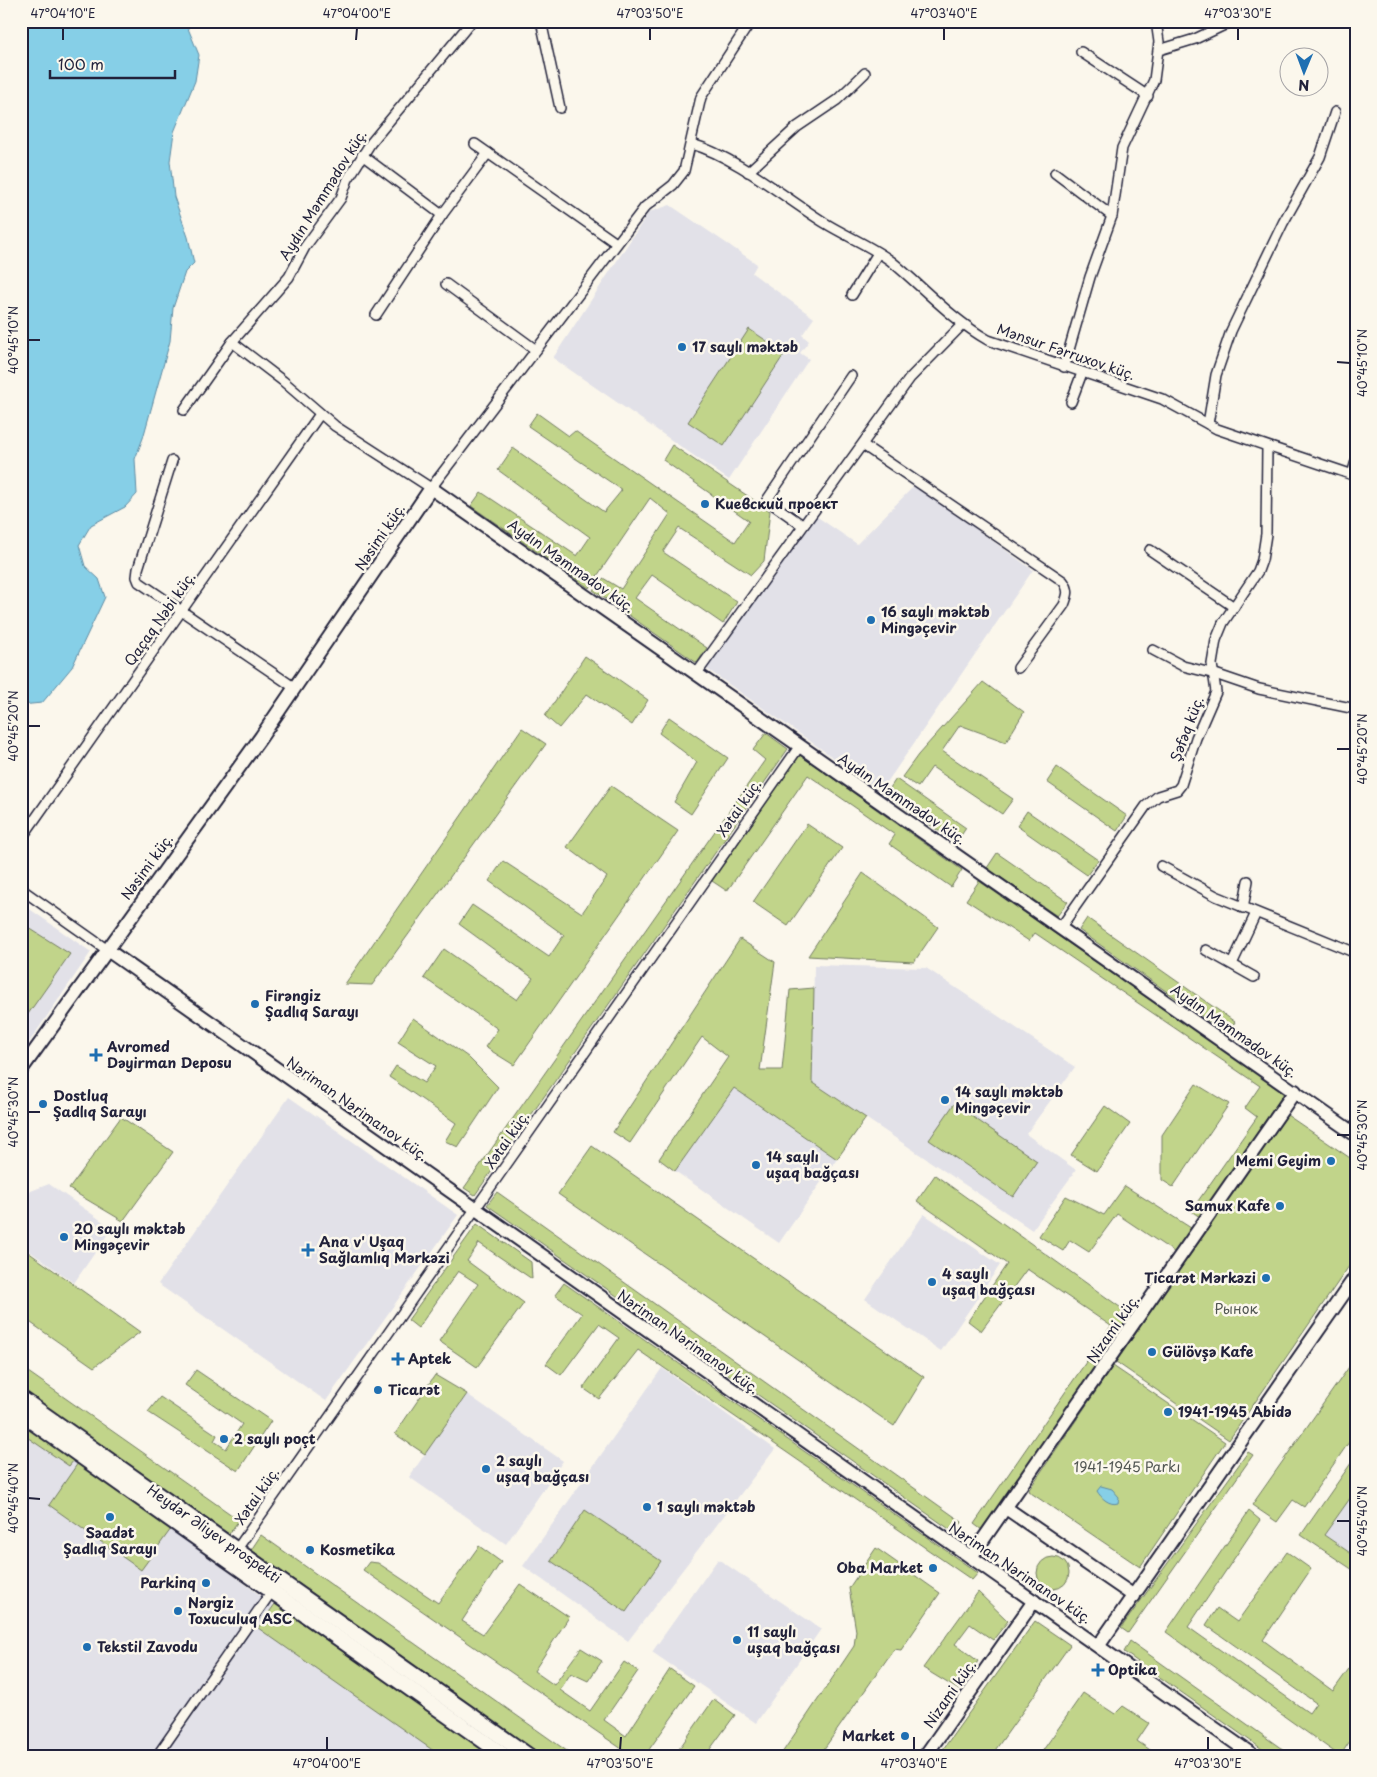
<svg xmlns="http://www.w3.org/2000/svg" width="1377" height="1777" font-family="'Playpen Sans',sans-serif">
<style>
.built{fill:#e2e1e8}
.green{fill:#c1d48a;stroke:#727b62}
.water{fill:#86cfe7;stroke:#5e8aa2}
.lines{fill:none;stroke-linecap:round;stroke-linejoin:round}
.street-casing{stroke:#22223b;stroke-width:12}
.secondary-casing{stroke:#22223b;stroke-width:16}
.primary-casing{stroke:#22223b;stroke-width:18}
.street{stroke:#fbf7ec;stroke-width:9}
.secondary{stroke:#fbf7ec;stroke-width:12}
.primary{stroke:#fbf7ec;stroke-width:14}
.ticks{fill:none;stroke:#22223b;stroke-width:2}
.poi-dot{fill:#1f6fb2;stroke:#fbf7ec;stroke-width:2}
.labels{text-anchor:middle;stroke-width:5;stroke-linejoin:round;paint-order:stroke}
.street-label{font-size:14px;fill:#22223b;stroke:#fbf7ec}
.poi-label{font-size:14px;font-weight:bold;fill:#22223b;stroke:#fbf7ec;text-anchor:start}
.park-label{font-size:14px;fill:#525753;stroke:#fbf7ec}
.neatline{fill:none;stroke:#22223b;stroke-width:2}
.ticks-label{font-size:12px;text-anchor:middle;fill:#22223b}
</style>
<rect width="100%" height="100%" fill="#fbf7ec"/>
<filter id="ink" filterUnits="userSpaceOnUse"><feTurbulence type="fractalNoise" baseFrequency=".02" numOctaves="2"/><feDisplacementMap in="SourceGraphic" scale="10" xChannelSelector="R" yChannelSelector="G"/><feConvolveMatrix kernelMatrix="1 2 1 2 8 2 1 2 1" color-interpolation-filters="sRGB"/></filter>
<g filter="url(#ink)">
<g class="built">
<path d="M670,205L757,264L752,273L814,318L802,335L809,341L800,353L809,359L729,480L553,358L649,212Z"/>
<path d="M915,485L1033,570L881,791L707,669L816,516L857,544Z"/>
<path d="M21,903L91,952L21,1054Z"/>
<path d="M814,965L926,968L1075,1067L1026,1134L1076,1170L1032,1230L812,1082Z"/>
<path d="M734,1088L837,1159L779,1243L675,1171Z"/>
<path d="M289,1097L458,1215L326,1401L158,1284Z"/>
<path d="M49,1184L112,1228L74,1283L21,1245V1206L31,1191Z"/>
<path d="M924,1214L1000,1265L941,1351L865,1299Z"/>
<path d="M662,1368L775,1449L628,1641L523,1566Z"/>
<path d="M467,1394L563,1461L506,1544L409,1477Z"/>
<path d="M21,1415L473,1756H21Z"/>
<path d="M1356,1490V1557L1324,1535Z"/>
<path d="M718,1559L821,1629L756,1723L652,1652Z"/>
</g>
<g class="green">
<path d="M749,329L785,353L724,446L688,422Z"/>
<path d="M537,413L569,436L575,431L735,542L749,521L663,460L672,445L770,511L764,561L751,575L679,528L663,552L737,602L723,624L652,575L635,598L707,648L697,663L593,590L603,578L621,589L670,514L650,498L589,588L471,506L481,492L577,556L590,537L498,470L513,448L604,512L622,490L528,426Z"/>
<path d="M585,656L648,700L632,725L587,694L559,728L545,716Z"/>
<path d="M983,682L1024,712L1006,742L960,725L942,751L1013,799L1002,814L932,767L918,787L902,777L918,755Z"/>
<path d="M669,717L728,758L691,814L674,802L697,762L659,733Z"/>
<path d="M522,728L546,744L372,985L345,984Z"/>
<path d="M766,733L788,749L475,1195L464,1188L765,760L753,750Z"/>
<path d="M800,755L962,870L951,887L889,844L895,835L808,775L727,891L712,881Z"/>
<path d="M1057,767L1127,816L1117,831L1047,782Z"/>
<path d="M896,779L966,828L956,843L886,794Z"/>
<path d="M611,786L678,831L514,1065L485,1047L498,1029L424,978L444,949L517,1000L533,978L459,924L472,905L549,957L564,935L489,881L503,861L582,913L607,877L567,847Z"/>
<path d="M1027,811L1098,860L1087,875L1017,826Z"/>
<path d="M807,824L842,848L788,926L753,902Z"/>
<path d="M997,853L1068,902L1057,916L987,868Z"/>
<path d="M863,873L938,927L914,962L808,956Z"/>
<path d="M979,881L1284,1093L1200,1217L1191,1211L1257,1117L1245,1108L1260,1086L1035,933L1029,941L966,900Z"/>
<path d="M1087,918L1235,1022L1227,1034L1079,930Z"/>
<path d="M21,923L70,954L21,1024Z"/>
<path d="M740,939L775,962L760,1070H782L790,990L814,988L812,1082L866,1118L837,1159L734,1088L675,1171L659,1159L728,1057L702,1037L630,1143L613,1132Z"/>
<path d="M413,1018L468,1057L498,1087L458,1147L445,1141L456,1123L389,1077L396,1066L424,1083L436,1066L398,1042Z"/>
<path d="M1196,1084L1229,1104L1173,1187L1162,1180V1135Z"/>
<path d="M954,1104L1037,1161L1013,1197L929,1140Z"/>
<path d="M1105,1106L1130,1124L1097,1171L1071,1155Z"/>
<path d="M1287,1115L1356,1162V1256L1229,1440L1116,1362Z"/>
<path d="M121,1117L173,1152L123,1221L69,1189Z"/>
<path d="M592,1146L924,1377L894,1426L558,1194Z"/>
<path d="M935,1175L1131,1315L982,1530L974,1524L1111,1326L1027,1269L981,1331L968,1321L1007,1264L917,1201Z"/>
<path d="M1125,1186L1191,1228L1174,1252L1117,1214L1089,1252L1070,1240L1063,1251L1039,1236L1066,1196L1104,1215Z"/>
<path d="M497,1192L962,1522L955,1533L487,1205Z"/>
<path d="M477,1224L531,1262L532,1279L479,1243L467,1261L524,1303L477,1367L439,1341L478,1284L458,1271L418,1328L408,1320Z"/>
<path d="M21,1247L140,1332L94,1367L21,1316Z"/>
<path d="M564,1283L978,1573L972,1580L638,1350L599,1399L583,1388L619,1338L599,1324L561,1375L546,1364L582,1314L555,1295Z"/>
<path d="M1356,1357V1432L1304,1507L1293,1500L1277,1522L1252,1505Z"/>
<path d="M1113,1366L1225,1442L1140,1567L1028,1491Z"/>
<path d="M21,1367L239,1520L229,1534L21,1389Z"/>
<path d="M196,1370L271,1421L238,1471L148,1412L160,1397L217,1435L214,1441L226,1449L242,1424L185,1385Z"/>
<path d="M435,1375L467,1394L425,1454L395,1434Z"/>
<path d="M21,1423L74,1460L69,1466L21,1433Z"/>
<path d="M1248,1452L1253,1455L1128,1633L1121,1628Z"/>
<path d="M1356,1456V1490L1324,1535L1356,1557V1572L1301,1535Z"/>
<path d="M78,1463L171,1529L141,1570L49,1505Z"/>
<path d="M585,1510L661,1561L626,1612L551,1561Z"/>
<path d="M1249,1511L1260,1520L1188,1627L1309,1713L1316,1703L1206,1625L1217,1608L1237,1622L1287,1552L1311,1569L1263,1640L1333,1691L1356,1659V1732L1340,1756L1166,1632Z"/>
<path d="M261,1535L574,1756H543L251,1550Z"/>
<path d="M479,1546L501,1562L462,1621L483,1634L520,1584L569,1617L534,1671L554,1685L581,1648L602,1661L588,1681L571,1673L560,1690L590,1711L624,1662L638,1671L604,1720L626,1736L670,1669L694,1686L648,1751L654,1756H632L363,1570L369,1562L378,1563L438,1603Z"/>
<path d="M876,1548L940,1593L901,1650L894,1649L819,1756H780L854,1646L856,1631L849,1588Z"/>
<circle cx="1053" cy="1573" r="16"/>
<path d="M978,1592L1008,1621L993,1640L970,1624L955,1644L978,1661L959,1690L923,1668Z"/>
<path d="M275,1604L493,1756H441L258,1628Z"/>
<path d="M1035,1621L1070,1645L991,1756H938Z"/>
<path d="M1130,1641L1292,1756H1272L1124,1652Z"/>
<path d="M1083,1693L1115,1714L1123,1706L1149,1723L1137,1741L1159,1756H1039Z"/>
<path d="M714,1699L735,1715L705,1756H674Z"/>
</g>
<g class="water">
<path d="M21,21H72L76,25H84L85,21H185L199,55L195,81L174,132L170,161L174,197L188,237L194,263L185,272L173,308L170,341L143,438L135,459L137,494L125,507L91,525L79,545L85,566L99,579L105,597L72,667L42,703L21,705Z"/>
<path d="M1101,1486L1112,1489L1119,1497L1118,1503C1110,1506 1101,1498 1097,1491Z"/>
</g>
<g class="lines">
<g class="street-casing">
<g id="street">
<path d="M541,21L560,108"/>
<path d="M1159,50L1195,39L1233,21"/>
<path d="M1081,52L1148,96"/>
<path d="M475,144L616,243"/>
<path d="M692,144C736,157 785,198 825,223C846,236 871,246 891,261C923,287 951,319 988,340L1162,399L1217,429L1356,476"/>
<path d="M362,155L442,215"/>
<path d="M748,172L797,127L837,100L865,73"/>
<path d="M1055,173L1112,216"/>
<path d="M446,284L536,350"/>
<path d="M852,295L878,253"/>
<path d="M376,315L442,215L488,153"/>
<path d="M232,342L283,381L335,426L431,488L645,207L673,185L684,171L701,97L751,21"/>
<path d="M1064,367L1090,277L1112,216L1122,148L1154,80L1159,42L1156,21"/>
<path d="M1071,402L1082,373"/>
<path d="M184,410L232,342L289,277L305,247L341,198L348,179L370,144L472,21"/>
<path d="M1208,424L1216,375L1231,331L1283,223L1320,157L1335,112"/>
<path d="M863,445L1063,581C1070,590 1068,595 1064,605L1018,668"/>
<path d="M172,461L138,569L137,577L139,582L295,688"/>
<path d="M1352,475L1356,461"/>
<path d="M802,525L767,500L851,376"/>
<path d="M1150,550L1234,607"/>
<path d="M1153,650L1183,666L1215,674L1259,689L1356,709"/>
<path d="M697,673L910,378L962,325"/>
<path d="M21,839L320,414"/>
<path d="M1161,866L1216,896L1356,953"/>
<path d="M21,889L106,949"/>
<path d="M1243,908L1248,881"/>
<path d="M1061,927L1146,806L1158,796L1177,790L1181,785L1196,738L1216,692L1212,664L1216,640L1223,623L1258,571L1262,560L1266,534L1267,447"/>
<path d="M1206,950L1254,977"/>
<path d="M1232,964L1256,913"/>
<path d="M237,1549L799,747"/>
<path d="M157,1756L274,1588"/>
</g>
</g>
<g class="secondary-casing">
<g id="secondary">
<path d="M106,949C487,1221 873,1486 1254,1756"/>
<path d="M21,1070L261,737L431,488L1356,1135"/>
<path d="M1006,1508L1134,1596"/>
<path d="M971,1557L1295,1091"/>
<path d="M1099,1645L1356,1276"/>
<path d="M925,1756L1034,1601"/>
</g>
</g>
<g class="primary-casing">
<g id="primary">
<path d="M21,1398L529,1756"/>
<path d="M21,1414L505,1756"/>
</g>
</g>
<use href="#street" class="street"/>
<use href="#secondary" class="secondary"/>
<use href="#primary" class="primary"/>
</g>
</g>
<path class="ticks" d="M63,40V28M356,40L357,28M650,40V28M944,40V28M1238,40V28M28,340H40M1337,362L1350,363M28,726H40M1337,749H1350M28,1112H40M1337,1135H1350M28,1498L40,1499M1337,1521H1350M327,1750V1737M620,1750L621,1737M914,1750V1737M1208,1750V1737"/>
<g class="poi-dot">
<circle cx="682" cy="347" r="5"/>
<circle cx="705" cy="504" r="5"/>
<circle cx="871" cy="620" r="5"/>
<circle cx="255" cy="1004" r="5"/>
<path d="M93.5 1047.5h5v5h5v5h-5v5h-5v-5h-5v-5h5z"/>
<circle cx="945" cy="1100" r="5"/>
<circle cx="43" cy="1104" r="5"/>
<circle cx="1331" cy="1161" r="5"/>
<circle cx="756" cy="1165" r="5"/>
<circle cx="1280" cy="1206" r="5"/>
<circle cx="64" cy="1237" r="5"/>
<path d="M305.5 1242.5h5v5h5v5h-5v5h-5v-5h-5v-5h5z"/>
<circle cx="1266" cy="1278" r="5"/>
<circle cx="932" cy="1282" r="5"/>
<circle cx="1152" cy="1352" r="5"/>
<path d="M395.5 1351.5h5v5h5v5h-5v5h-5v-5h-5v-5h5z"/>
<circle cx="378" cy="1390" r="5"/>
<circle cx="1168" cy="1412" r="5"/>
<circle cx="224" cy="1439" r="5"/>
<circle cx="486" cy="1469" r="5"/>
<circle cx="647" cy="1507" r="5"/>
<circle cx="110" cy="1517" r="5"/>
<circle cx="310" cy="1550" r="5"/>
<circle cx="933" cy="1568" r="5"/>
<circle cx="206" cy="1583" r="5"/>
<circle cx="178" cy="1611" r="5"/>
<circle cx="737" cy="1640" r="5"/>
<circle cx="87" cy="1647" r="5"/>
<path d="M1095.5 1662.5h5v5h5v5h-5v5h-5v-5h-5v-5h5z"/>
<circle cx="905" cy="1736" r="5"/>
</g>
<g class="labels">
<g class="street-label">
<text transform="translate(323 195) rotate(-58)" y="5">Aydın Məmmədov küç.</text>
<text transform="translate(1066 352) rotate(19)" y="5">Mənsur Fərruxov küç.</text>
<text transform="translate(380 537) rotate(-56)" y="5">Nəsimi küç.</text>
<text transform="translate(571 566) rotate(35)" y="5">Aydın Məmmədov küç.</text>
<text transform="translate(160 619) rotate(-55)" y="5">Qaçaq Nəbi küç.</text>
<text transform="translate(1187 729) rotate(-69)" y="5">Şəfəq küç.</text>
<text transform="translate(902 799) rotate(34)" y="5">Aydın Məmmədov küç.</text>
<text transform="translate(739 808) rotate(-55)" y="5">Xətai küç.</text>
<text transform="translate(147 867) rotate(-54)" y="5">Nəsimi küç.</text>
<text transform="translate(1234 1031) rotate(35)" y="5">Aydın Məmmədov küç.</text>
<text transform="translate(357 1109) rotate(35)" y="5">Nəriman Nərimanov küç.</text>
<text transform="translate(507 1140) rotate(-55)" y="5">Xətai küç.</text>
<text transform="translate(1113 1329) rotate(-55)" y="5">Nizami küç.</text>
<text transform="translate(688 1342) rotate(35)" y="5">Nəriman Nərimanov küç.</text>
<text transform="translate(257 1496) rotate(-55)" y="5">Xətai küç.</text>
<text transform="translate(214 1534) rotate(35)" y="5">Heydər Əliyev prospekti</text>
<text transform="translate(1020 1573) rotate(34)" y="5">Nəriman Nərimanov küç.</text>
<text transform="translate(950 1694) rotate(-55)" y="5">Nizami küç.</text>
</g>
<g class="poi-label">
<text x="692" y="352">17 saylı məktəb</text>
<text x="715" y="509">Киевский проект</text>
<text x="881" y="617">16 saylı məktəb<tspan x="881" dy="16">Mingəçevir</tspan></text>
<text x="265" y="1001">Firəngiz<tspan x="265" dy="16">Şadlıq Sarayı</tspan></text>
<text x="107" y="1052">Avromed<tspan x="107" dy="16">Dəyirman Deposu</tspan></text>
<text x="955" y="1097">14 saylı məktəb<tspan x="955" dy="16">Mingəçevir</tspan></text>
<text x="53" y="1101">Dostluq<tspan x="53" dy="16">Şadlıq Sarayı</tspan></text>
<text x="766" y="1162">14 saylı<tspan x="766" dy="16">uşaq bağçası</tspan></text>
<text x="1321" y="1166" text-anchor="end">Memi Geyim</text>
<text x="1270" y="1211" text-anchor="end">Samux Kafe</text>
<text x="74" y="1234">20 saylı məktəb<tspan x="74" dy="16">Mingəçevir</tspan></text>
<text x="319" y="1247">Ana v' Uşaq<tspan x="319" dy="16">Sağlamlıq Mərkəzi</tspan></text>
<text x="942" y="1279">4 saylı<tspan x="942" dy="16">uşaq bağçası</tspan></text>
<text x="1256" y="1283" text-anchor="end">Ticarət Mərkəzi</text>
<text x="1162" y="1357">Gülövşə Kafe</text>
<text x="408" y="1364">Aptek</text>
<text x="388" y="1395">Ticarət</text>
<text x="1178" y="1417">1941-1945 Abidə</text>
<text x="234" y="1444">2 saylı poçt</text>
<text x="496" y="1466">2 saylı<tspan x="496" dy="16">uşaq bağçası</tspan></text>
<text x="657" y="1512">1 saylı məktəb</text>
<text x="110" y="1538" text-anchor="middle">Səadət<tspan x="110" dy="16">Şadlıq Sarayı</tspan></text>
<text x="320" y="1555">Kosmetika</text>
<text x="923" y="1573" text-anchor="end">Oba Market</text>
<text x="196" y="1588" text-anchor="end">Parkinq</text>
<text x="188" y="1608">Nərgiz<tspan x="188" dy="16">Toxuculuq ASC</tspan></text>
<text x="747" y="1637">11 saylı<tspan x="747" dy="16">uşaq bağçası</tspan></text>
<text x="97" y="1652">Tekstil Zavodu</text>
<text x="1108" y="1675">Optika</text>
<text x="895" y="1741" text-anchor="end">Market</text>
</g>
<g class="park-label">
<text x="1236" y="1314">Рынок</text>
<text x="1127" y="1472">1941-1945 Parkı</text>
</g>
</g>
<rect width="1377" height="1777" fill="none" stroke="#fbf7ec" stroke-width="55"/>
<g transform="translate(1304 72) rotate(181)"><circle r="24" fill="#fbf7ec" stroke="#a4a2a5"/>
<path d="M0-4L9 19L0 12L-9 19Z" fill="#1f6fb2"/>
<text y="-8" font-size="14" font-weight="bold" text-anchor="middle" fill="#22223b">N</text>
</g>
<path d="M50 70v8h125v-8" fill="none" stroke="#22223b" stroke-width="2.5"/>
<text x="58" y="70" font-size="15" fill="#22223b" stroke="#fbf7ec" stroke-width="4" paint-order="stroke">100 m</text>
<rect x="28" y="28" width="1322" height="1722" class="neatline"/>
<g class="ticks-label">
<text x="63" y="18">47°04'10"E</text>
<text x="357" y="18">47°04'00"E</text>
<text x="650" y="18">47°03'50"E</text>
<text x="944" y="18">47°03'40"E</text>
<text x="1238" y="18">47°03'30"E</text>
<text transform="translate(14 340) rotate(-90)" y="4">40°45'10"N</text>
<text transform="translate(1363 363) rotate(-90)" y="4">40°45'10"N</text>
<text transform="translate(14 726) rotate(-90)" y="4">40°45'20"N</text>
<text transform="translate(1363 749) rotate(-90)" y="4">40°45'20"N</text>
<text transform="translate(14 1112) rotate(-90)" y="4">40°45'30"N</text>
<text transform="translate(1363 1135) rotate(-90)" y="4">40°45'30"N</text>
<text transform="translate(14 1498) rotate(-90)" y="4">40°45'40"N</text>
<text transform="translate(1363 1521) rotate(-90)" y="4">40°45'40"N</text>
<text x="327" y="1768">47°04'00"E</text>
<text x="620" y="1768">47°03'50"E</text>
<text x="914" y="1768">47°03'40"E</text>
<text x="1208" y="1768">47°03'30"E</text>
</g>
</svg>
